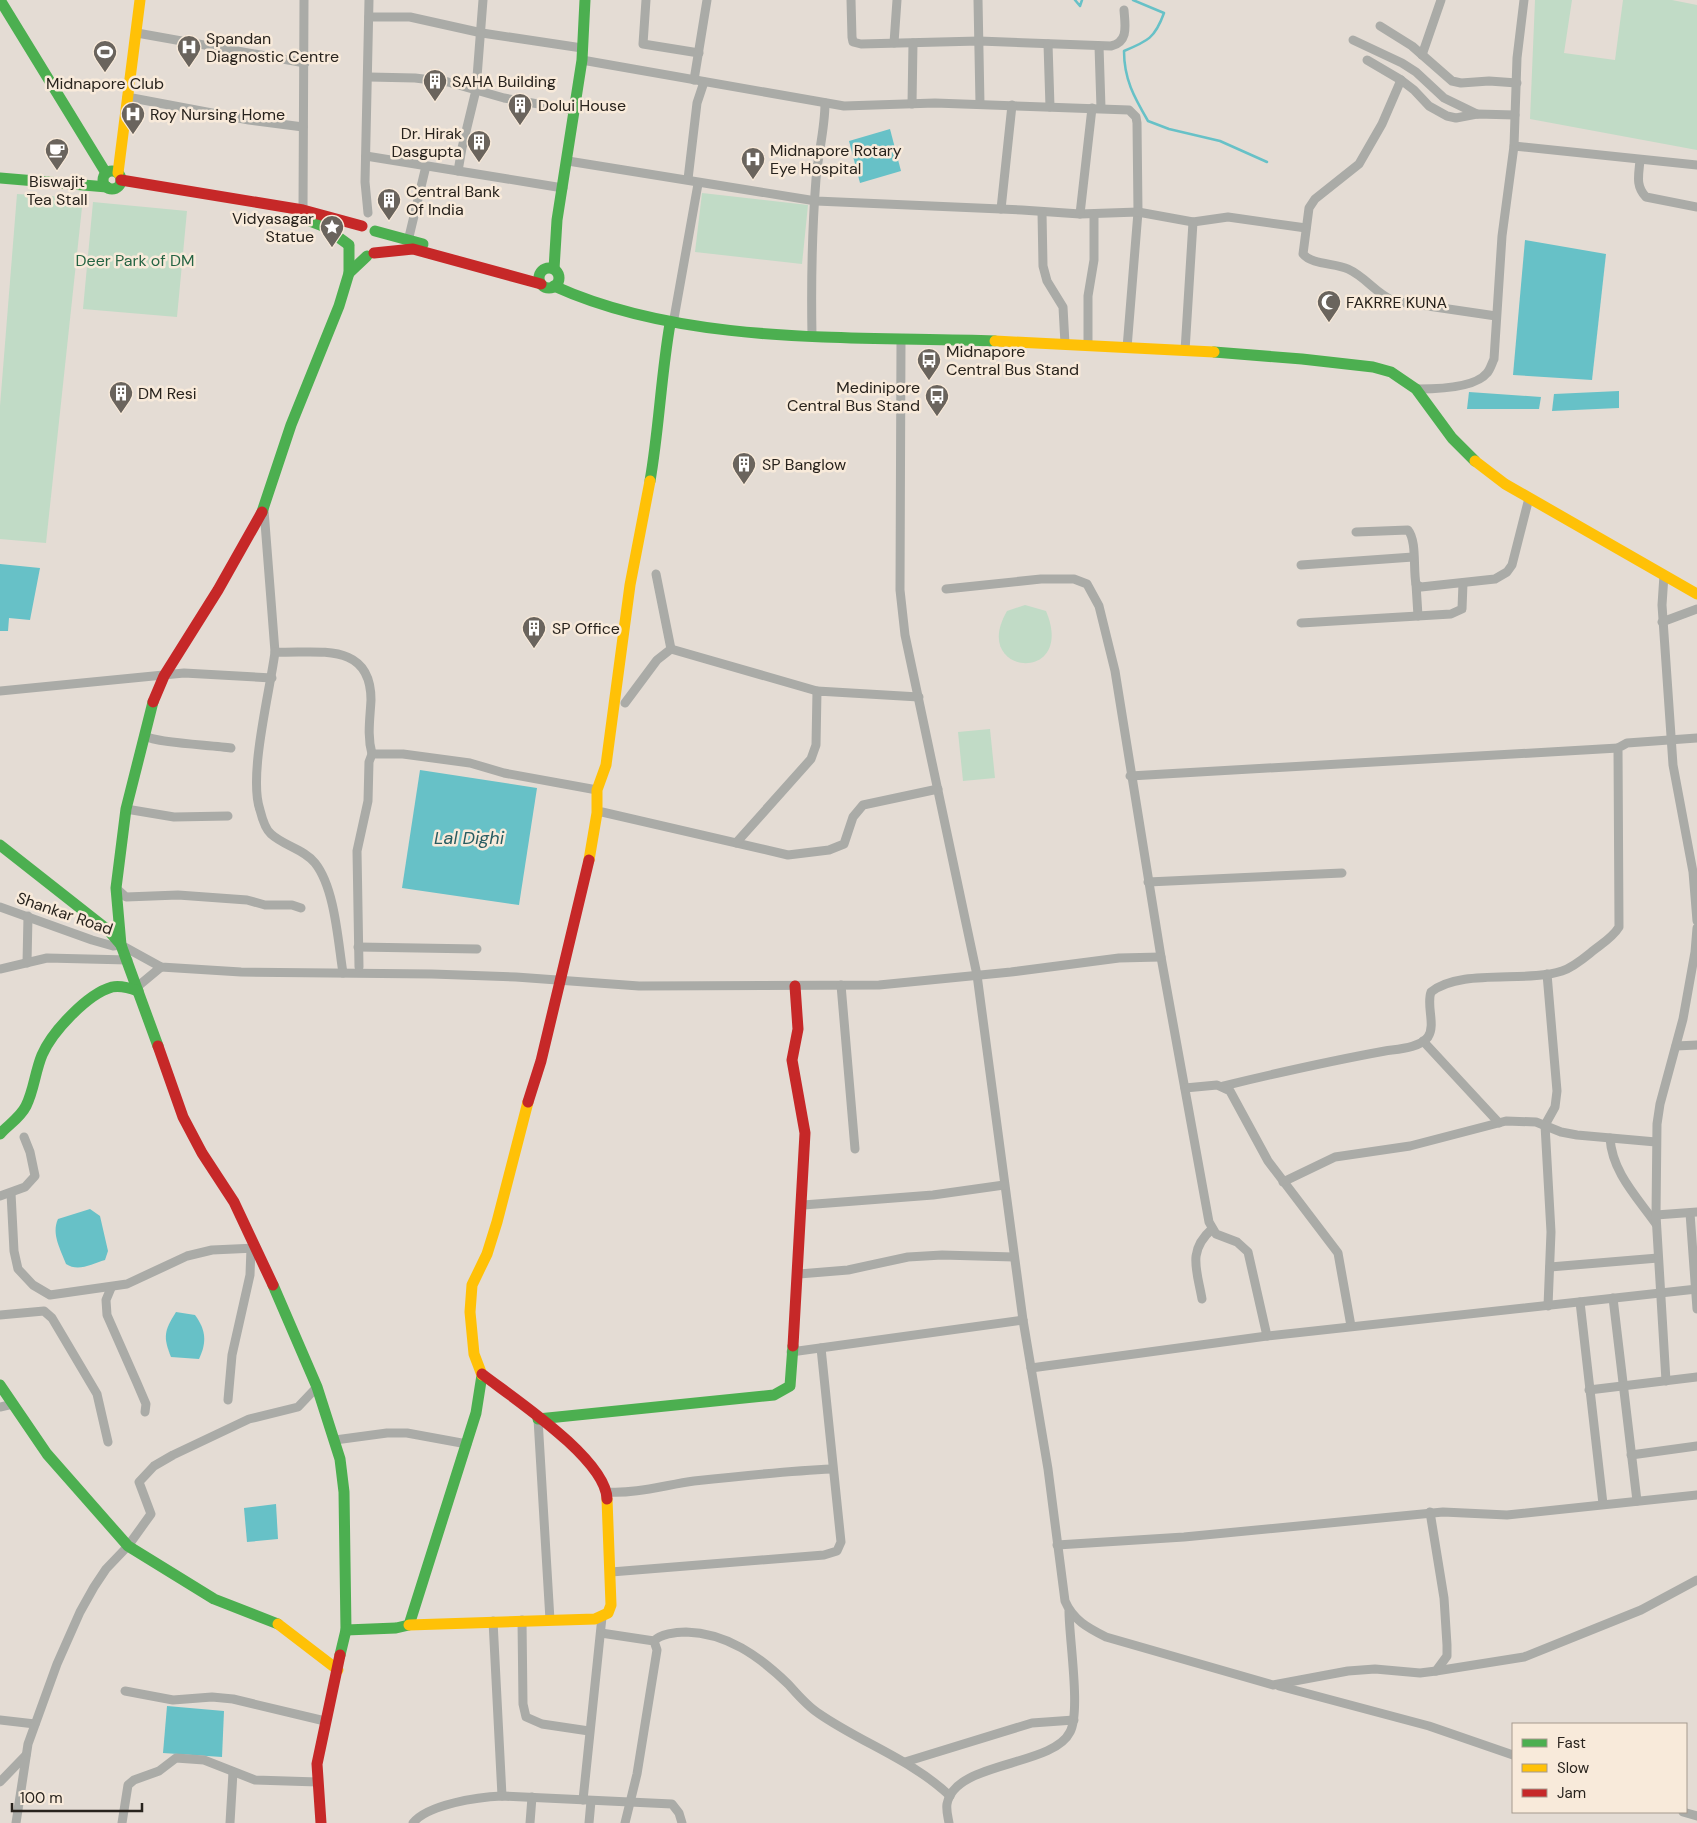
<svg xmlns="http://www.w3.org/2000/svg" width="1697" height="1823" font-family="'DM Sans',sans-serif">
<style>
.green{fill:#c1dbc6}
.water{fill:#67c1c7}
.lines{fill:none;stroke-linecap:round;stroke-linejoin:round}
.stream{stroke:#67c1c7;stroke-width:2.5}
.street{stroke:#aaaba7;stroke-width:9}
.fast{stroke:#4caf50;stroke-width:11}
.slow{stroke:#ffc107;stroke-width:11}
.jam{stroke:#c62828;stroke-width:11}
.labels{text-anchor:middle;stroke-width:5;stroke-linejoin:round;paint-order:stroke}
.poi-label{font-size:16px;fill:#28231d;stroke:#f8eada;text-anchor:start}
.park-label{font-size:16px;fill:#256443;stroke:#f8eada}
.street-label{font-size:16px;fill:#28231d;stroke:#f8eada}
.water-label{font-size:18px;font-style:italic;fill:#275c61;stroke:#f8eada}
</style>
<rect width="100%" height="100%" fill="#e4dcd4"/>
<g class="green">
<path d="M1535,0H1572L1564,53L1615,60L1623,0H1672L1697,5V150L1530,119Z"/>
<path d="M702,193L808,205L802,264L695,252Z"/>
<path d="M17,194L83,198L46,543L0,539V406Z"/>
<path d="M93,202L187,211L177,317L83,309Z"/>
<path d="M1025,605L1046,611C1077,685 969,676 1007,611Z"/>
<path d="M990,729L995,778L963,781L958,732Z"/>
</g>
<g class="water">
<path d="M890,129L901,171L860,183L849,141Z"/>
<path d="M1525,240L1606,254L1592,380L1513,375Z"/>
<path d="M1619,391V408L1552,411L1554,394Z"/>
<path d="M1469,392L1541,397L1539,409H1467Z"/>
<path d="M0,564L40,568L30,620L9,618L8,631H0Z"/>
<path d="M420,770L537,788L519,905L402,888Z"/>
<path d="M90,1209L100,1216L108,1251L105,1260C92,1264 78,1272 66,1264C61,1250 51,1234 58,1219Z"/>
<path d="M176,1312L195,1315C206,1330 207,1342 199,1359L171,1357C163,1337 164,1331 176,1312Z"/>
<path d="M276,1504L278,1539L247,1542L244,1508Z"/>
<path d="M167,1706L224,1711L222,1757L163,1753Z"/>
</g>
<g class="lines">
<g class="stream">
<path d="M1075,0L1080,6L1082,0"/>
<path d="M1133,0L1164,13C1155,38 1148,41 1124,51C1124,79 1134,97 1148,121L1169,129L1220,141L1267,162"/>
</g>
<g class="street">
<path d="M646,0L643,44L699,53"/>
<path d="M851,0L852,37L853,42L861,44L979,41L1111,46C1129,42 1125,25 1124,10"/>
<path d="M978,0L980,104"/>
<path d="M369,17H410L482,33L582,48"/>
<path d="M1380,26L1412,46L1452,81L1461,83L1489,81L1517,83"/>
<path d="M137,33L305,63"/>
<path d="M1353,40L1402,63L1416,72L1444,98L1477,114"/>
<path d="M894,43L897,0"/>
<path d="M1048,44L1050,107"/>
<path d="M1099,46L1101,108"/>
<path d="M1422,55L1441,0"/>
<path d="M582,60L844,106L935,103L1129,110L1136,117L1137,123L1138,212L1127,348"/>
<path d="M1367,60L1401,80L1414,90L1429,106L1447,116L1456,118L1477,114L1515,115"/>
<path d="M369,77L415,78L448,82L504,98L573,110"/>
<path d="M694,80L707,0"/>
<path d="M1401,80L1382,124L1359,164L1315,199L1309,208L1303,254C1312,265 1335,263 1348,269C1366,277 1376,294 1394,301L1496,316"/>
<path d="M127,97L249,120L303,127"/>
<path d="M912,104L913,43"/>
<path d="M1514,146L1697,165"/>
<path d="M366,156L563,188"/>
<path d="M1640,160C1639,174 1635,186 1646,197L1697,207"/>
<path d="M568,161L816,201L1022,210L1080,214L1138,212L1193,222L1228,217L1306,228"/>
<path d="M458,171L462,148L476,90L483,0"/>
<path d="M688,179L697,103L704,82"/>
<path d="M1001,209L1012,105"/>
<path d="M303,210L304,0"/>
<path d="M1042,212L1043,266L1047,281L1063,307L1065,344"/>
<path d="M368,213L365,182L369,0"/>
<path d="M1080,214L1092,108"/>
<path d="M408,241L426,166"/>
<path d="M673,324L698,184"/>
<path d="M812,336C811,284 812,231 816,179C818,153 825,129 825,103"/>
<path d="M901,341L900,590L905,635L977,975L1023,1320L1048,1469L1065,1601C1073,1620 1088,1628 1106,1637L1273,1685L1348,1671L1375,1669L1420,1673L1436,1671L1524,1657L1641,1610L1697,1580"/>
<path d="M1088,345V296L1094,260V215"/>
<path d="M1185,351L1193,222"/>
<path d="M1418,389C1436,389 1475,388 1487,373C1490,370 1492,363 1494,359L1502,236L1514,146L1517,58L1524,0"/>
<path d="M264,510L275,652C317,654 371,640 371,700C370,719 367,736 372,754"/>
<path d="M1356,532L1408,530C1417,541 1413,569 1416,584L1421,587L1495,579L1507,572L1512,565L1529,498"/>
<path d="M1301,565L1413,557"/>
<path d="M656,574L671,649"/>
<path d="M1664,575L1662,605L1673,765L1693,872L1697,921"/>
<path d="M1416,584L1418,616"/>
<path d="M946,589L1041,579H1074L1087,584L1099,606L1115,671L1161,957L1209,1222L1216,1234L1237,1242L1248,1252L1267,1336"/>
<path d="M1662,622L1697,609"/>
<path d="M1301,623L1451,614L1462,609L1463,583"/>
<path d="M275,652C270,691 248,776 260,810C262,818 265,829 271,834C284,846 304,849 315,863C335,888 338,942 343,973"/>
<path d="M0,691L184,673L272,678"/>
<path d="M625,703L657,660L671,649L817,691"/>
<path d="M145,736C156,743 213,745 231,748"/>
<path d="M1130,776L1618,748"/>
<path d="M126,809L174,817L228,816"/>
<path d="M597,813L602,812L788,855L829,850L844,844L853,817L863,805L938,789"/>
<path d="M736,843L811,759L816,745L817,691L919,697"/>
<path d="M1148,882L1342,873"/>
<path d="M116,888L126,897L178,895L247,900L265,905H292L301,908"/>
<path d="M0,907L92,940L113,946L121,945L161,967L241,972L432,974L516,977L639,986L879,985L1011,972L1119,958L1161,957"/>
<path d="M358,947L477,949"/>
<path d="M27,963L28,916"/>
<path d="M359,967L357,851L368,801L369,762L372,754H403L470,763L504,773L597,790"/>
<path d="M0,969L47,958L128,960"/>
<path d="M1547,974L1557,1091L1555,1107L1545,1125L1551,1232L1548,1306"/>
<path d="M841,985L855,1149"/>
<path d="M137,987L161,967"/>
<path d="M1423,1041L1499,1123"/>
<path d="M1676,1046L1697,1045"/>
<path d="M1223,1086C1277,1073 1330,1061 1385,1051C1397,1049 1420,1048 1428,1037C1436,1025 1426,1005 1431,992C1461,968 1525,983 1562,971C1574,967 1584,958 1594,950C1603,943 1613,937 1619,927L1618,748L1627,743L1697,738"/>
<path d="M1185,1088L1217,1085L1230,1091L1268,1161L1338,1253L1351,1326"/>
<path d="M1610,1138C1612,1172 1637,1197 1656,1224"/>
<path d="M1283,1182L1335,1157L1410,1146L1506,1121L1536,1122L1561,1132L1577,1135L1656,1142"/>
<path d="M11,1193L14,1251L18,1269L33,1285L50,1295L127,1284L187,1256L212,1250L256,1248"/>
<path d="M0,1196L25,1187L35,1176L30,1152L24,1137"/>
<path d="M803,1205L933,1195L1004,1185"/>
<path d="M1690,1213L1697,1309"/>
<path d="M1656,1215L1697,1212"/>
<path d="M1550,1267L1658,1258"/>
<path d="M799,1274L848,1270L908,1257L942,1255L1014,1257"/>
<path d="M111,1288L106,1300L107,1315L137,1383L146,1404L145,1412"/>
<path d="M1613,1298L1637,1501"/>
<path d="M1202,1299C1197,1270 1187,1251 1212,1229"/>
<path d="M1580,1302L1603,1504"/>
<path d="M0,1315L44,1311L52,1318L97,1394L108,1442"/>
<path d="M791,1352L1023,1320"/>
<path d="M1031,1368L1267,1336L1697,1289"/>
<path d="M1666,1381L1656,1215L1657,1124L1660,1104L1683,1019L1695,952L1697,928"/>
<path d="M1589,1390L1697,1377"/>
<path d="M228,1400L232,1355L250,1275L251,1248"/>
<path d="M0,1407L13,1404"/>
<path d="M538,1419L550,1620"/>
<path d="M335,1440L387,1433H407L467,1444"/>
<path d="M1631,1455L1697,1446"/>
<path d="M607,1492C636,1494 665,1485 694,1481C740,1476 786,1471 832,1469"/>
<path d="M1430,1512L1444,1598L1447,1645V1656L1436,1671"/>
<path d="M1057,1545L1184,1537L1443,1512L1507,1515L1697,1495"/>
<path d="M611,1572L824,1555L837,1551L841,1542L821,1348"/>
<path d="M522,1620L523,1704L526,1717L542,1724L589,1731"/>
<path d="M493,1621L502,1796"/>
<path d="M601,1633L654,1641L657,1650L637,1774L625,1823"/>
<path d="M654,1641C660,1634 676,1632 686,1632C727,1633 759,1656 788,1684C797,1694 807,1706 818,1713C861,1743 911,1759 950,1796"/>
<path d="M1279,1686L1429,1726L1513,1755"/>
<path d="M125,1691L173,1700L212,1697L233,1699L325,1721"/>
<path d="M0,1720L35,1724"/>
<path d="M905,1762L1032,1723L1074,1720"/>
<path d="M0,1782L26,1755"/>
<path d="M583,1800L602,1617"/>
<path d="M1683,1812L1697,1816"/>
<path d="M16,1823L28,1744L57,1664L80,1612L94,1587L106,1569L128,1546L151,1514L139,1482L154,1466L173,1455L249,1419L298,1407L317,1387"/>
<path d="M122,1823L128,1785L134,1780L159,1771L176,1758L204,1760L255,1780L318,1782"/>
<path d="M230,1823L233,1772"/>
<path d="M413,1823C428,1804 479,1797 502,1796L672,1804L679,1813L682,1823"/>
<path d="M530,1823L532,1797"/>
<path d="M589,1823L591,1801"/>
<path d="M949,1823C948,1817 946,1810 947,1804C954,1761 1053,1767 1070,1732C1081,1712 1069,1638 1069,1611"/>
</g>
<g class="fast">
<path d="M0,0L106,173"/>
<circle cx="112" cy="180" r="9"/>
<path d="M0,178L107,187"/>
<path d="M302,218L323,226L349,245"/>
<path d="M375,231L423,244"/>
<circle cx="549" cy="278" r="10"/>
<path d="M554,269L557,220L582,60L585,0"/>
<path d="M349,273L367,256"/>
<path d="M554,286C686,346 852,336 995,341"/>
<path d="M1214,352L1302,359L1373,367L1391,372L1416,389L1452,438L1475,461"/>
<path d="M650,481C659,429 661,376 670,324"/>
<path d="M262,512L291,425L339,306L349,273V247"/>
<path d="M153,702L126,809L116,888L121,945L158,1046"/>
<path d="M0,845L108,930L121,945"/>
<path d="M0,1134C8,1125 20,1118 26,1106C34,1090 35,1072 42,1055C52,1032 87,994 112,987C121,985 130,988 138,991"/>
<path d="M273,1285L317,1387L340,1459L344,1492L346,1630L340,1655"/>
<path d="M0,1385L47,1454L128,1546L214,1599L278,1624"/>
<path d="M538,1419L774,1395L790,1386L793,1346"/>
<path d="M346,1630L396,1628L409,1625L476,1413L482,1375"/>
</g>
<g class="slow">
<path d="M118,173L140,0"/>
<path d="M995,341L1214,352"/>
<path d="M1475,461L1505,484L1697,594"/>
<path d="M589,860L597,813V790L606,765L630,585L650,481"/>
<path d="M482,1375L474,1354L470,1312L472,1285L487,1254L497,1222L528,1102"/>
<path d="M278,1624L338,1670"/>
<path d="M409,1625L595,1619L608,1613L611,1605L607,1499"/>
</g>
<g class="jam">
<path d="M121,180L303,210L362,226"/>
<path d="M374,253L413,249L541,284"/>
<path d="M153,702L164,676L218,590L262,512"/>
<path d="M158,1046L183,1117L202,1153L234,1202L273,1285"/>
<path d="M528,1102L541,1061L589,860"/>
<path d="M793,1346L805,1133L792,1060L798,1029L795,986"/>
<path d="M482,1374C513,1398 606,1459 607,1499"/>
<path d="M321,1823L317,1764L340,1655"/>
</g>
</g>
<defs>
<g id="hospital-pin" transform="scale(1.25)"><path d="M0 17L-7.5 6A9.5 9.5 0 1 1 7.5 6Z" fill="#6a645d" stroke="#f8eada"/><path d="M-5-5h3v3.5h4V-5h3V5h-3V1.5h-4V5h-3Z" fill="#fff"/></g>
<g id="stadium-pin" transform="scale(1.25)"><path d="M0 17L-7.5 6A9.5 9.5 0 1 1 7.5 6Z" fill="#6a645d" stroke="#f8eada"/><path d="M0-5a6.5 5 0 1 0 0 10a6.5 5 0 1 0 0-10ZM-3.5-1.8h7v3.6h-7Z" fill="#fff"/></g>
<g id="building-pin" transform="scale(1.25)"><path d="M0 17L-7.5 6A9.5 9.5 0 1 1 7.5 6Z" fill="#6a645d" stroke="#f8eada"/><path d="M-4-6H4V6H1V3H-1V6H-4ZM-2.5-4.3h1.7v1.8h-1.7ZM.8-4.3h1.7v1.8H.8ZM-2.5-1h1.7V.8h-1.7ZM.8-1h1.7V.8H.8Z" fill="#fff"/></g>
<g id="cafe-pin" transform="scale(1.25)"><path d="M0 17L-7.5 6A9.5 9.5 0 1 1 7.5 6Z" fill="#6a645d" stroke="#f8eada"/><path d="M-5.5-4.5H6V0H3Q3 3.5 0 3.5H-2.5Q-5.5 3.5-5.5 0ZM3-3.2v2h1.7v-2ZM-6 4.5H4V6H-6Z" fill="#fff"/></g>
<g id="sight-pin" transform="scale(1.25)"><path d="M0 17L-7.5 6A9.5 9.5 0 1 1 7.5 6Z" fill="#6a645d" stroke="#f8eada"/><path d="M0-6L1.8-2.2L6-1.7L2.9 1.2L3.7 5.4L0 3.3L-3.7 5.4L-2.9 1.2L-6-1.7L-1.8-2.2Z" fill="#fff"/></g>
<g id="mosque-pin" transform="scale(1.25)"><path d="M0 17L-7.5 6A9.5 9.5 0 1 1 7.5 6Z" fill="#6a645d" stroke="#f8eada"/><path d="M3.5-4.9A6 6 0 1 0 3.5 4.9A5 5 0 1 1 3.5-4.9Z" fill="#fff"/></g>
<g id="bus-pin" transform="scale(1.25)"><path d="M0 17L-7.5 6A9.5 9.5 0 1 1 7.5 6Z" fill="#6a645d" stroke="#f8eada"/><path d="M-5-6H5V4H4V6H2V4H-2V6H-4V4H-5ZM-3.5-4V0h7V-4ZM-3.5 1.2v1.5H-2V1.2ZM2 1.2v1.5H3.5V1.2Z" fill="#fff"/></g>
</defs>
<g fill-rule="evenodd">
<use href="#hospital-pin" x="189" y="47"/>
<use href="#stadium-pin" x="105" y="52"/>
<use href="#building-pin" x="435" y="81"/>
<use href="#building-pin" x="520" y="105"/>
<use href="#hospital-pin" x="133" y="114"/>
<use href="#building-pin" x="479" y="142"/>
<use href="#cafe-pin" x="57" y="150"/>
<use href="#hospital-pin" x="753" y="159"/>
<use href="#building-pin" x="389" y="200"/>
<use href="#sight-pin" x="332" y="227"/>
<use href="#mosque-pin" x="1329" y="302"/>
<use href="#bus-pin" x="929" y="360"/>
<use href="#building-pin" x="121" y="393"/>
<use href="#bus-pin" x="937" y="396"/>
<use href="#building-pin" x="744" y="464"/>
<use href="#building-pin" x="534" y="628"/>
</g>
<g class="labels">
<g class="poi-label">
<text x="206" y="44">Spandan<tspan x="206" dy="18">Diagnostic Centre</tspan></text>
<text x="452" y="87">SAHA Building</text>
<text x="105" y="89" text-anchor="middle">Midnapore Club</text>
<text x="538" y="111">Dolui House</text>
<text x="150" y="120">Roy Nursing Home</text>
<text x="462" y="139" text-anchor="end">Dr. Hirak<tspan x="462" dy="18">Dasgupta</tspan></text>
<text x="770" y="156">Midnapore Rotary<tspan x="770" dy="18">Eye Hospital</tspan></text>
<text x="57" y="187" text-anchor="middle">Biswajit<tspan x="57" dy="18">Tea Stall</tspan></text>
<text x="406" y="197">Central Bank<tspan x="406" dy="18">Of India</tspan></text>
<text x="314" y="224" text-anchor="end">Vidyasagar<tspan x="314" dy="18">Statue</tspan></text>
<text x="1346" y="308">FAKRRE KUNA</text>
<text x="946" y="357">Midnapore<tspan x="946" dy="18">Central Bus Stand</tspan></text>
<text x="920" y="393" text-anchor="end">Medinipore<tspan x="920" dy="18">Central Bus Stand</tspan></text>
<text x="138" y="399">DM Resi</text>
<text x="762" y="470">SP Banglow</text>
<text x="552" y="634">SP Office</text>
</g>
<g class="park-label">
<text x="135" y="266">Deer Park of DM</text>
</g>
<g class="street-label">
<text transform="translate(65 913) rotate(19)" y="6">Shankar Road</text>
</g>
<g class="water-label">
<text x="469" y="844">Lal Dighi</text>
</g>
</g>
<rect x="1512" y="1723" width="175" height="90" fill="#f8eada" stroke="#a59a8e"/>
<rect x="1522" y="1739" width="25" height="8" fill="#4caf50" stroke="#a59a8e"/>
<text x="1557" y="1748" font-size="15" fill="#28231d">Fast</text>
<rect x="1522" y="1764" width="25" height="8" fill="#ffc107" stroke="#a59a8e"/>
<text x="1557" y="1773" font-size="15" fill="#28231d">Slow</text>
<rect x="1522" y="1789" width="25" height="8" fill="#c62828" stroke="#a59a8e"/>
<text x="1557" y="1798" font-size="15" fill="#28231d">Jam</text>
<path d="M12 1803v8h130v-8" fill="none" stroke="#28231d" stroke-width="2.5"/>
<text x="20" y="1803" font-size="15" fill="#28231d" stroke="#f8eada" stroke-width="4" paint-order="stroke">100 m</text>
</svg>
